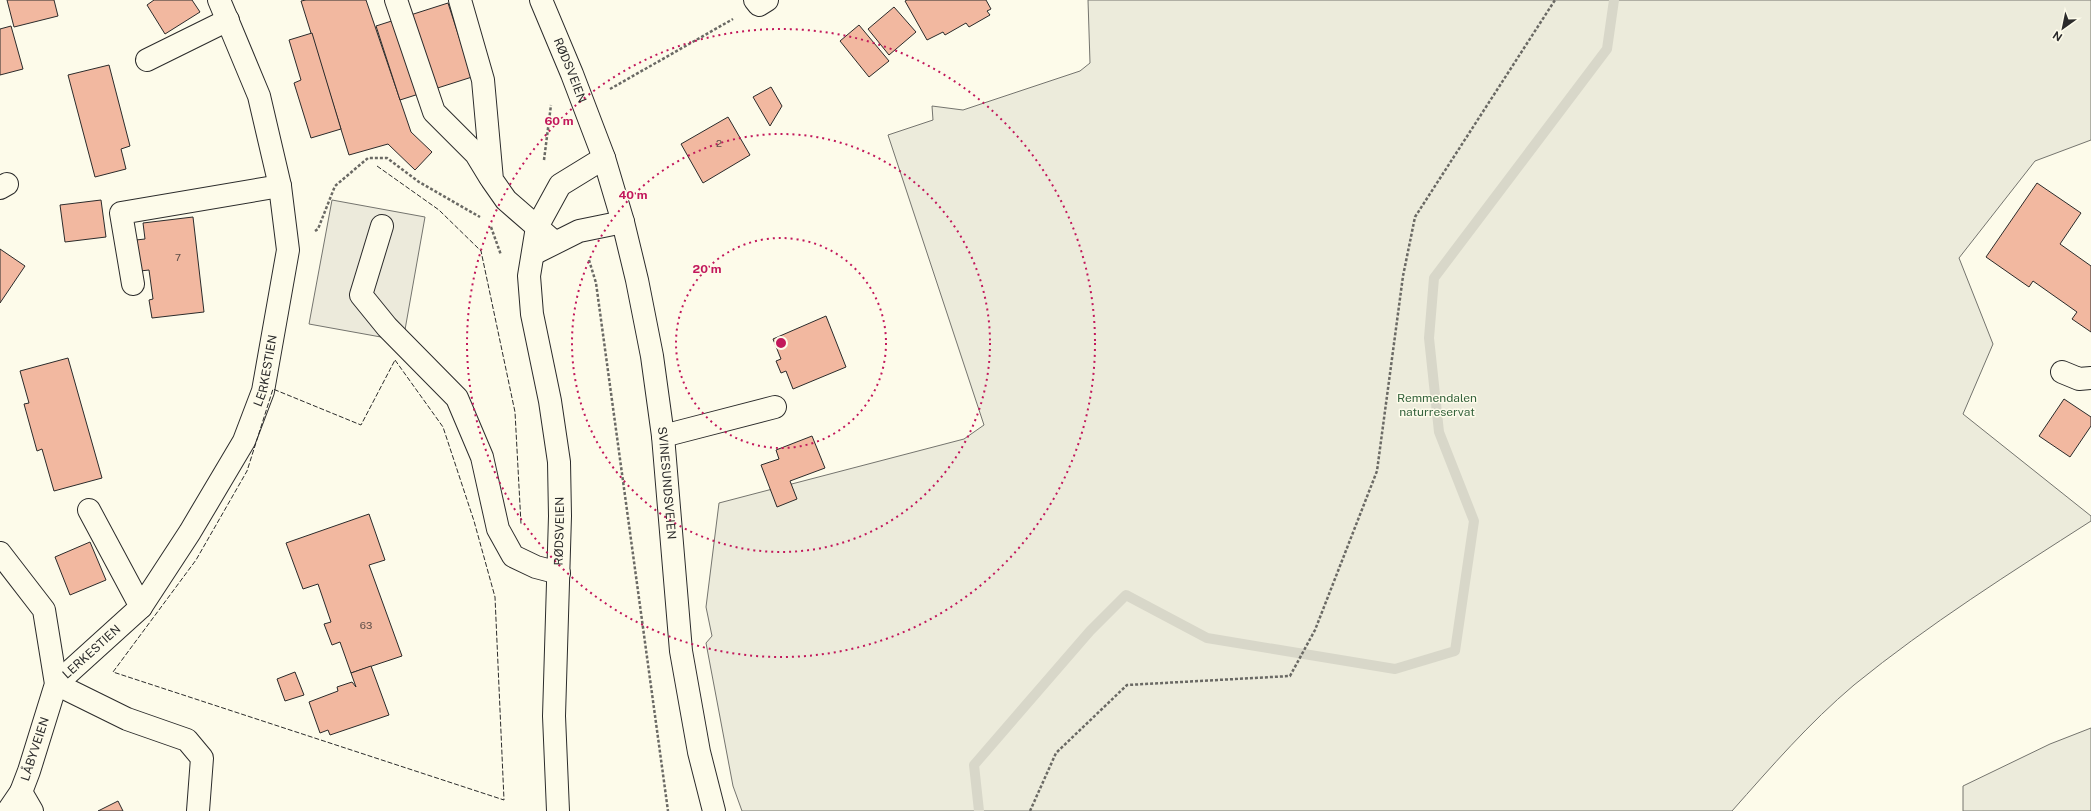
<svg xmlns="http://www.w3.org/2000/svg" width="2091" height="811" font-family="'Public Sans',sans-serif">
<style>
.green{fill:#ecebdb;stroke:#74746e}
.parking{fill:#eceadb;stroke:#74746e}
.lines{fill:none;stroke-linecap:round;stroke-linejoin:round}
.stream{stroke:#d8d7c9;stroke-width:10}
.building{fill:#f2b8a0;stroke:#2b2b2b}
.minor-casing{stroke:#2b2b2b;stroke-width:24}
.major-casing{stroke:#2b2b2b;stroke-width:24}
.highway-casing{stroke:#2b2b2b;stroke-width:24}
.path{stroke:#6a6964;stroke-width:2.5;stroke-dasharray:3 2;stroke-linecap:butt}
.minor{stroke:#fdfbea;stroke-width:22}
.major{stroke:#fdfbea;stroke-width:22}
.highway{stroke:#fdfbea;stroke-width:22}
.fence{stroke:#2b2b2b;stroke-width:1;stroke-dasharray:5 2;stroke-linecap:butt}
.ring{fill:none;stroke:#c2185b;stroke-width:2;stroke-dasharray:2 4}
.labels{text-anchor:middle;stroke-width:3;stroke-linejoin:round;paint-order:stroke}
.number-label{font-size:10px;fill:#5d4e48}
.street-label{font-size:12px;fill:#2b2b2b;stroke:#fdfbea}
.park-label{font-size:12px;fill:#34623c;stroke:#fdfbea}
.centre{fill:#c2185b;stroke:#fdfbea;stroke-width:2}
.ring-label{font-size:12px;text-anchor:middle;font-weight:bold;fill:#c2185b;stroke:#fdfbea;stroke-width:3;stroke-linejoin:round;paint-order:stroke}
</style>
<rect width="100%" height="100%" fill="#fdfbea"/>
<g class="green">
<path d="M1088,0H2091V140L2035,161L1959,258L1993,344L1963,414L2091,516V521C2010,573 1929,624 1854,685C1809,723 1771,767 1732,811H742L733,786L706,643L712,636L706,607L719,503L964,439L984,425L888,135L933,120L932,106L963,110L1080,71L1090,63Z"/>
<path d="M2091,728V811H1963V786L2050,744Z"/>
</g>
<path class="parking" d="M332,200L425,217L403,341L309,324Z"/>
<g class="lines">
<path class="stream" d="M979,811L974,765L1090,631L1126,595L1207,638L1395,669L1455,651L1474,521L1439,432L1429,338L1434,278L1607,49L1614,0"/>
</g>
<g class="building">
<path d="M7,0H54L58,16L14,27Z"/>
<path d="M154,0H192L200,12L165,34L147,5Z"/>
<path d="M306,0H366L411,132L432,152L415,170L388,144L349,155L301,1Z"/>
<path d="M907,0H986L991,9L987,11L990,15L969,27L966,23L945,35L943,32L927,40L905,1Z"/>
<path d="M448,3L472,77L400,100L376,26Z"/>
<path d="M894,7L916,32L889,55L868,29Z"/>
<path d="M859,25L889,61L869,77L840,41Z"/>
<path d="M11,26L23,69L0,75V29Z"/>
<path d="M312,33L341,129L311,138L294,83L301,80L289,40Z"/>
<path d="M109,65L130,146L121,149L126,169L95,177L68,75Z"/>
<path d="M771,87L782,106L770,126L753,97Z"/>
<path d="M728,117L750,155L703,183L681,144Z"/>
<path d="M2037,183L2081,213L2060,244L2091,266V332L2072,319L2077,312L2033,281L2029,287L1986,257Z"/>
<path d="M101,200L106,237L65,242L60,205Z"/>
<path d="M193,217L204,312L152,318L149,300L153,299L149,270L140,271L136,240L145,239L143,223Z"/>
<path d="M0,249L25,266L0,303Z"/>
<path d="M826,316L846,367L793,389L786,371L781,373L776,361L781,359L773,339Z"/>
<path d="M68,358L102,478L54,491L42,449L37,451L24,404L29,403L20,371Z"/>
<path d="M2064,399L2091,417V426L2070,457L2039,436Z"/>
<path d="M812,436L825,468L790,481L797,499L777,507L761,465L779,459L776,450Z"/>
<path d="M369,514L385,560L369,565L402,656L351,673L340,642L332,645L324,624L331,622L318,584L303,589L286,543Z"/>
<path d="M90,542L106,580L70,595L55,557Z"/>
<path d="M371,666L389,715L330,735L328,730L320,733L309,702L338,691L337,687L352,682L356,687L351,673Z"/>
<path d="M295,672L304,695L285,701L277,679Z"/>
<path d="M118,801L123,811H98Z"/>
</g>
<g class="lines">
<g class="minor-casing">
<g id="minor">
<path d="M396,0L434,112L476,154L490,177"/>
<path d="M460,0L483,80L492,180L506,200L552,240"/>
<path d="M755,0L759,5L767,0"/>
<path d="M147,60L228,20"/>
<path d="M0,188L7,184"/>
<path d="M382,226L361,295L387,327L457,398L482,457L498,529L513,556L536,567L559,573"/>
<path d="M133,284L121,213L280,186"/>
<path d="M2062,372L2079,379L2091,378"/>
<path d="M663,436L775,407"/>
<path d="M89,510L141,607"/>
<path d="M0,553L44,610L56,684L29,771L21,792L8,811"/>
<path id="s1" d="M56,684L141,607L190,532L244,441L263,391L288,250L280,186L259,96L219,0"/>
<path d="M56,684L127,719L187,740L202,758L198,811"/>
<path d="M21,792L32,811"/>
</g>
</g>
<g class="major-casing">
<g id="major">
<path d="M533,254L579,231L623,222"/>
<path id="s2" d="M558,811L554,716L560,516L559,462L550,401L532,314L529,276L537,227L560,185L604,158"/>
</g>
</g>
<g class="highway-casing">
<g id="highway">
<path id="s3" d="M541,0L572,74L604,158L623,222L637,280L652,356L663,436L681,651L699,752L714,811"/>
</g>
</g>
<g class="path">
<path d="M610,89L733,19"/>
<path d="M544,160L551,105"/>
<path d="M491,227L501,255"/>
<path d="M315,231L318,229L335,186L368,158H387L419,182L480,217"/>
<path d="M589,260L596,283L668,811"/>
<path d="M1030,811L1056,753L1127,685L1290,676L1315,630L1377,471L1403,276L1415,217L1555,0"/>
</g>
<use href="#minor" class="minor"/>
<use href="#major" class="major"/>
<use href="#highway" class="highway"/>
<g class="fence">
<path d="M377,166L439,210L481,251L515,412L521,524"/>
<path d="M395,360L443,427L474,521L495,597L504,800L113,672L196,560L247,471L273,389L361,425Z"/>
</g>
</g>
<g class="ring">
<circle cx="781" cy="343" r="105"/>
<circle cx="781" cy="343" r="209"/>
<circle cx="781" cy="343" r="314"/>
</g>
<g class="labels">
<g class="number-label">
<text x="719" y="147">2</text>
<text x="178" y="261">7</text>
<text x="366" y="629">63</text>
</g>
<g class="street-label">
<text dy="4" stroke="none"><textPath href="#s3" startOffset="76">RØDSVEIEN</textPath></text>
<text dy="4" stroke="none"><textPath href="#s1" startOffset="384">LERKESTIEN</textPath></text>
<text dy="4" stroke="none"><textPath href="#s3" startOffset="502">SVINESUNDSVEIEN</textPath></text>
<text dy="4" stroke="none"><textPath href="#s2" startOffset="280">RØDSVEIEN</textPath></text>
<text dy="4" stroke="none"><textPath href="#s1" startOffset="48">LERKESTIEN</textPath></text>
<text transform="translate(35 749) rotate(-72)" y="4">LÅBYVEIEN</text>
</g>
<g class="park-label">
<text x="1437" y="402">Remmendalen<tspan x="1437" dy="14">naturreservat</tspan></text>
</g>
</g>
<circle cx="781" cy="343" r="6" class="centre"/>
<g class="ring-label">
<text x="559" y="125">60 m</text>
<text x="633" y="199">40 m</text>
<text x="707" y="273">20 m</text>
</g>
<g transform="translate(2063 28) rotate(213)" stroke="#fdfbea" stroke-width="3" paint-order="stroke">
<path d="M0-3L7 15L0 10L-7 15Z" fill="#2b2b2b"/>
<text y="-6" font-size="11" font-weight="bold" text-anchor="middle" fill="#2b2b2b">N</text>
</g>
</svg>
